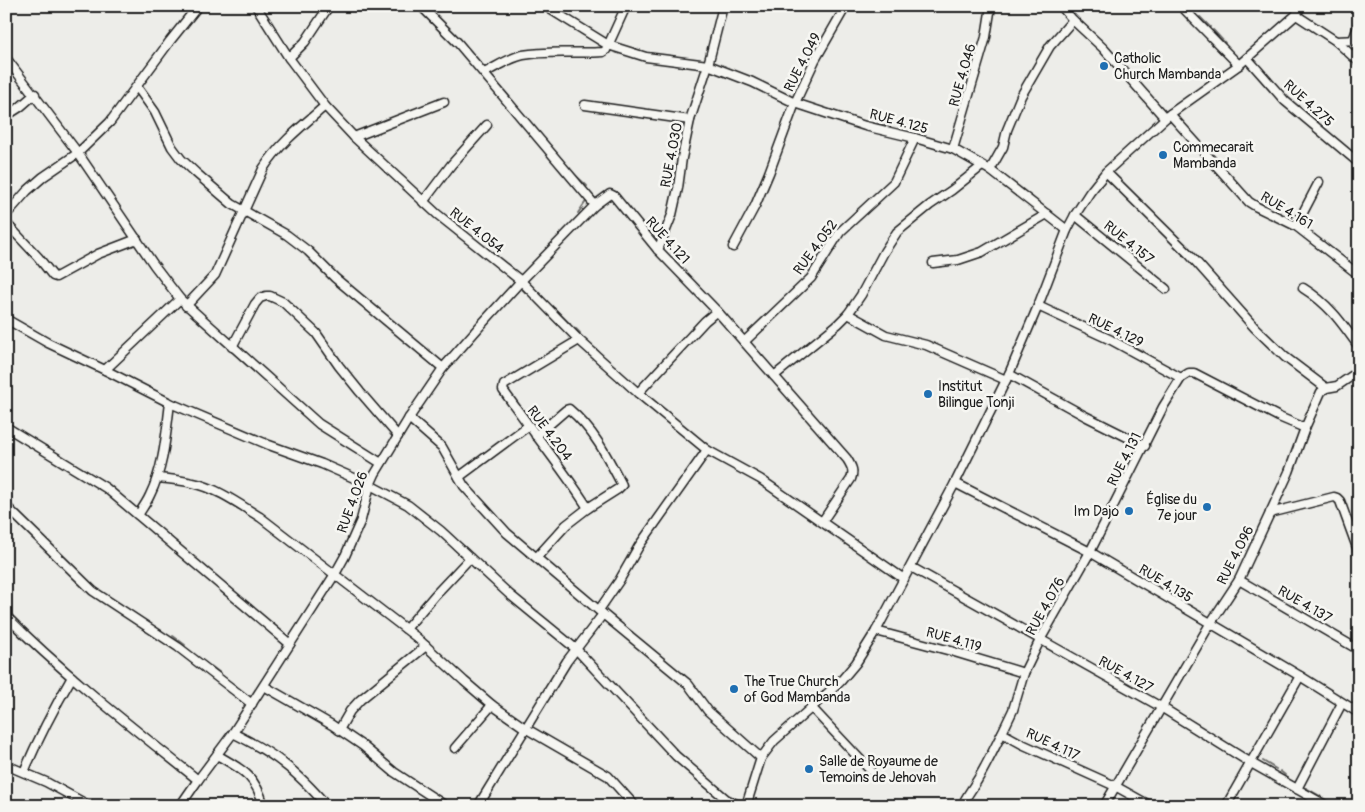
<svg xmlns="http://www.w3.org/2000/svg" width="1365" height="812" font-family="Pangolin,sans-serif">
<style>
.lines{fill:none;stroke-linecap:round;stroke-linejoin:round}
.stream{stroke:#6f6f6d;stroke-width:2}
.minor-casing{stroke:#1c1c1c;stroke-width:11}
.minor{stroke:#f6f6f2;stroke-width:8}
.poi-dot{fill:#1f6fb2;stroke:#f6f6f2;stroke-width:2}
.labels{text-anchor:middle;stroke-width:5;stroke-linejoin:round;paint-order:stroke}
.poi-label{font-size:14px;fill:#1c1c1c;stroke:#f6f6f2;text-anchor:start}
.street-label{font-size:14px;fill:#1c1c1c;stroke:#f6f6f2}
</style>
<rect width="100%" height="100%" fill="#edede9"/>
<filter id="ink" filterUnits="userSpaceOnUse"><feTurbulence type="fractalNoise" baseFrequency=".02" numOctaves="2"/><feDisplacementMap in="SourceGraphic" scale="10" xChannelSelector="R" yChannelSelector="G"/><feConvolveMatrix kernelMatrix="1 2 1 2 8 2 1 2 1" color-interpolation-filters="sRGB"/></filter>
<g filter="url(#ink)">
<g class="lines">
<g class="stream">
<path d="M1190,6L1191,7"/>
<path d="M1200,17L1210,27"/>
<path d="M1213,30L1225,43"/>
<path d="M872,123L890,126"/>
<path d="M573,173L587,186"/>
<path d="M578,213L587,200"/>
<path d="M519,286L526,293"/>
<path d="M554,308L570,324"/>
<path d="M576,329L580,333"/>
<path d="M1128,344L1142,351"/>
<path d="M596,349L600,354"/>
<path d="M173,636L185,645"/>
<path d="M211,666L220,673"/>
<path d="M1263,761L1276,769"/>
<path d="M1280,771L1285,775"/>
<path d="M1306,788L1320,796"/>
</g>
<g class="minor-casing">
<g id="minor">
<path d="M256,6L289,58L325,106L354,137L437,214L521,281L579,340L638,393L707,450L760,479L904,579"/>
<path d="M421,6L458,43L595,205L610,194L614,196L658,250L717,311L847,459C852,467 854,471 851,479L822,522"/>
<path d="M545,6L608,45L646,57L708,65L752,82L795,103L865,126L915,138L953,149L990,170L1067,230"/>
<path d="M1061,6L1073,20L1103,48L1165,118"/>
<path d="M1181,6L1239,65"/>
<path d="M6,8L8,6"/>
<path d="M1296,15L1336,41L1359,40"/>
<path d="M1353,40L1359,24"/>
<path d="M1336,41L1359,62"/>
<path d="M6,58L78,153L154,265L180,299L319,424L381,463"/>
<path d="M289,58L305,42L329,6"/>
<path d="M1247,58L1285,101L1359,163"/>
<path d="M484,73C496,67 509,58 523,55C549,50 576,54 603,52L606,50L626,6"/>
<path d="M137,87L155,112L172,147L181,159L196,173L232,204L287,235L308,251L335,278L443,368"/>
<path d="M585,105L690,120"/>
<path d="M1170,114L1249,202L1257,207L1296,226L1359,275"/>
<path d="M6,116L20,107L35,94"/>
<path d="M354,137L444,102"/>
<path d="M953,149L986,37L991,6"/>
<path d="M990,170L1003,147L1007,130L1021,96L1050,46L1073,20"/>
<path d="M1106,172L1190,255L1255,328L1285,357L1326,388"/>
<path d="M423,202L451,165L487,125"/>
<path d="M6,215L27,191L43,177L78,153L110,122L170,41L198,6"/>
<path d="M1075,215L1166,289"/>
<path d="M6,223L38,257L53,276L56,277L98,254L137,239"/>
<path d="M1296,226L1319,182"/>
<path d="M733,247L755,206L769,173L795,103L815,60L846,6"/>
<path d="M658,250L672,215L678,188L682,158L690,120L708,65L723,6"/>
<path d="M933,263L958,260L982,252L1047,214"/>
<path d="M1303,288C1329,304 1342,323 1359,347"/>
<path d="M186,306L215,275L263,169C279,144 303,125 325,106"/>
<path d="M1038,306L1111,340L1181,378"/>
<path d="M848,314L886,335L926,345L1006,380"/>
<path d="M6,319L48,343L105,370L170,403L269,445L322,464L370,485L408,505L441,531L509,594L576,649L676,756L726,799L740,806"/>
<path d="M744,342L811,278L840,232L894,182L915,138"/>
<path d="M232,347L255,304L260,298L266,296H270L283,302L316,333L339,366L360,392L398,436"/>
<path d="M105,370L180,299"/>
<path d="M1009,374L1085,416L1145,446"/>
<path d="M774,376L838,324L848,314L861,295L884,252L897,232L930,205L952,190L982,166"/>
<path d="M638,393L705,321L717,311"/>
<path d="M409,418L442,447L464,486L507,533L603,614L688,684L708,711L761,758"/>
<path d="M6,427L106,488L290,644"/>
<path d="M536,436L566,410L569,409C594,430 607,456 622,485L618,489L588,508"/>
<path d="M459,477L528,426"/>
<path d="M157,478C169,479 181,480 193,483C217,488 239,504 260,517L416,637L464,681L492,705L525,728L608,776L635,806"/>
<path d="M955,483L1090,552L1300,676L1359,713"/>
<path d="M6,506L93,591L178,647L252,704"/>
<path d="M1270,513L1334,497L1337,498L1340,501L1359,553"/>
<path d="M138,515C142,509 147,502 150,495C164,467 166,434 170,403"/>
<path d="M537,557L566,525L588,508C562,467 531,430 503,390L504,385L579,340"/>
<path d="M911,567L1161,707L1251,763L1327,806"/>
<path d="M1239,580L1359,650"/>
<path d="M599,610L619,581L639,546L707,450"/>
<path d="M6,616C66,676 132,727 198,780"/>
<path d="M406,629L435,595L470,558"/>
<path d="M876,631L951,651L1024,673"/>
<path d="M264,686L332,725L363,746L394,772L446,806"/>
<path d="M811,707L871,771"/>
<path d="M339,730L350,711L360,700L426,646"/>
<path d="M233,733C250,742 269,751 284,764C300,776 314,791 327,806"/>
<path d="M455,748L492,705"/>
<path d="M217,755C243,770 255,775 264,806"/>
<path d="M6,765L46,782L90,806"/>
<path d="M24,772C38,739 54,708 72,677"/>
<path d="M1297,789L1342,703"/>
<path d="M180,806L198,780L233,733L335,574L345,556L361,520L370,485L375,474L409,418L443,368L480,326L521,281L595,205"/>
<path d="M478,806L567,661L603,614"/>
<path d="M746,806L761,758L774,741L840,682L856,663L876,631L955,483L1009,374L1038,306L1067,230L1075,215L1090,192L1106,172L1170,114L1239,65L1296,15L1301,6"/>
<path d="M962,806C966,796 973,788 978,779C987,764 994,749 1002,733"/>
<path d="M1104,806L1210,624L1239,580L1289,472L1305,428L1321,392L1326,388L1337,386L1359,371"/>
<path d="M1151,806L1115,786L1022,744L1002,733L1013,710L1024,673L1040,640L1090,552L1163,407L1181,378L1189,373H1194L1279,417L1305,428"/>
<path d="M1226,806L1300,676"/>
</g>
</g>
<use href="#minor" class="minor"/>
</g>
</g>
<g class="poi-dot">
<circle cx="1104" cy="66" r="5"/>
<circle cx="1163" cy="155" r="5"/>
<circle cx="928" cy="394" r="5"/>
<circle cx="1207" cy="507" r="5"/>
<circle cx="1129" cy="511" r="5"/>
<circle cx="734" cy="689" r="5"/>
<circle cx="809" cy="769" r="5"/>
</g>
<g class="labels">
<g class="poi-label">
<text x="1114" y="63">Catholic<tspan x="1114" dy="16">Church Mambanda</tspan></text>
<text x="1173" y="152">Commecarait<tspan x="1173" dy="16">Mambanda</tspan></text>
<text x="938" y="391">Institut<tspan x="938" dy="16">Bilingue Tonji</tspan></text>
<text x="1197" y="504" text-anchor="end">Église du<tspan x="1197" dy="16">7e jour</tspan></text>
<text x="1119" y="516" text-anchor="end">Im Dajo</text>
<text x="744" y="686">The True Church<tspan x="744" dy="16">of God Mambanda</tspan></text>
<text x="819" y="766">Salle de Royaume de<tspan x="819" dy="16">Temoins de Jehovah</tspan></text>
</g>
<g class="street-label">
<text transform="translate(802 62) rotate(-63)" y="5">RUE 4.049</text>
<text transform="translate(962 75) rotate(-74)" y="5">RUE 4.046</text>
<text transform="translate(1309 103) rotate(42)" y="5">RUE 4.275</text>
<text transform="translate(899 121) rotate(15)" y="5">RUE 4.125</text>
<text transform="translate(671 155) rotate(-79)" y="5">RUE 4.030</text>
<text transform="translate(1287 210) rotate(31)" y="5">RUE 4.161</text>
<text transform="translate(477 230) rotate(38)" y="5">RUE 4.054</text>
<text transform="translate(668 240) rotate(48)" y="5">RUE 4.121</text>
<text transform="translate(1129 242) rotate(39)" y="5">RUE 4.157</text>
<text transform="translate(815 247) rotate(-54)" y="5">RUE 4.052</text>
<text transform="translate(1116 330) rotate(26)" y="5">RUE 4.129</text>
<text transform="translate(550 433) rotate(53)" y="5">RUE 4.204</text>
<text transform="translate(1124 459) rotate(-63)" y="5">RUE 4.131</text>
<text transform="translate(352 502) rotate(-70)" y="5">RUE 4.026</text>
<text transform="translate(1235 555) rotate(-63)" y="5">RUE 4.096</text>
<text transform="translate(1166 583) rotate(31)" y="5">RUE 4.135</text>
<text transform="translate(1305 604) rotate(30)" y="5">RUE 4.137</text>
<text transform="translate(1045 606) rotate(-61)" y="5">RUE 4.076</text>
<text transform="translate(954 639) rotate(16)" y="5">RUE 4.119</text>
<text transform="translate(1126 674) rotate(29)" y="5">RUE 4.127</text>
<text transform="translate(1053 744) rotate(25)" y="5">RUE 4.117</text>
</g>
</g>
<rect width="1365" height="812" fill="none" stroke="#f6f6f2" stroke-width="25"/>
<rect x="12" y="12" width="1340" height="787" fill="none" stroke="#1c1c1c" stroke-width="2" filter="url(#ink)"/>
</svg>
